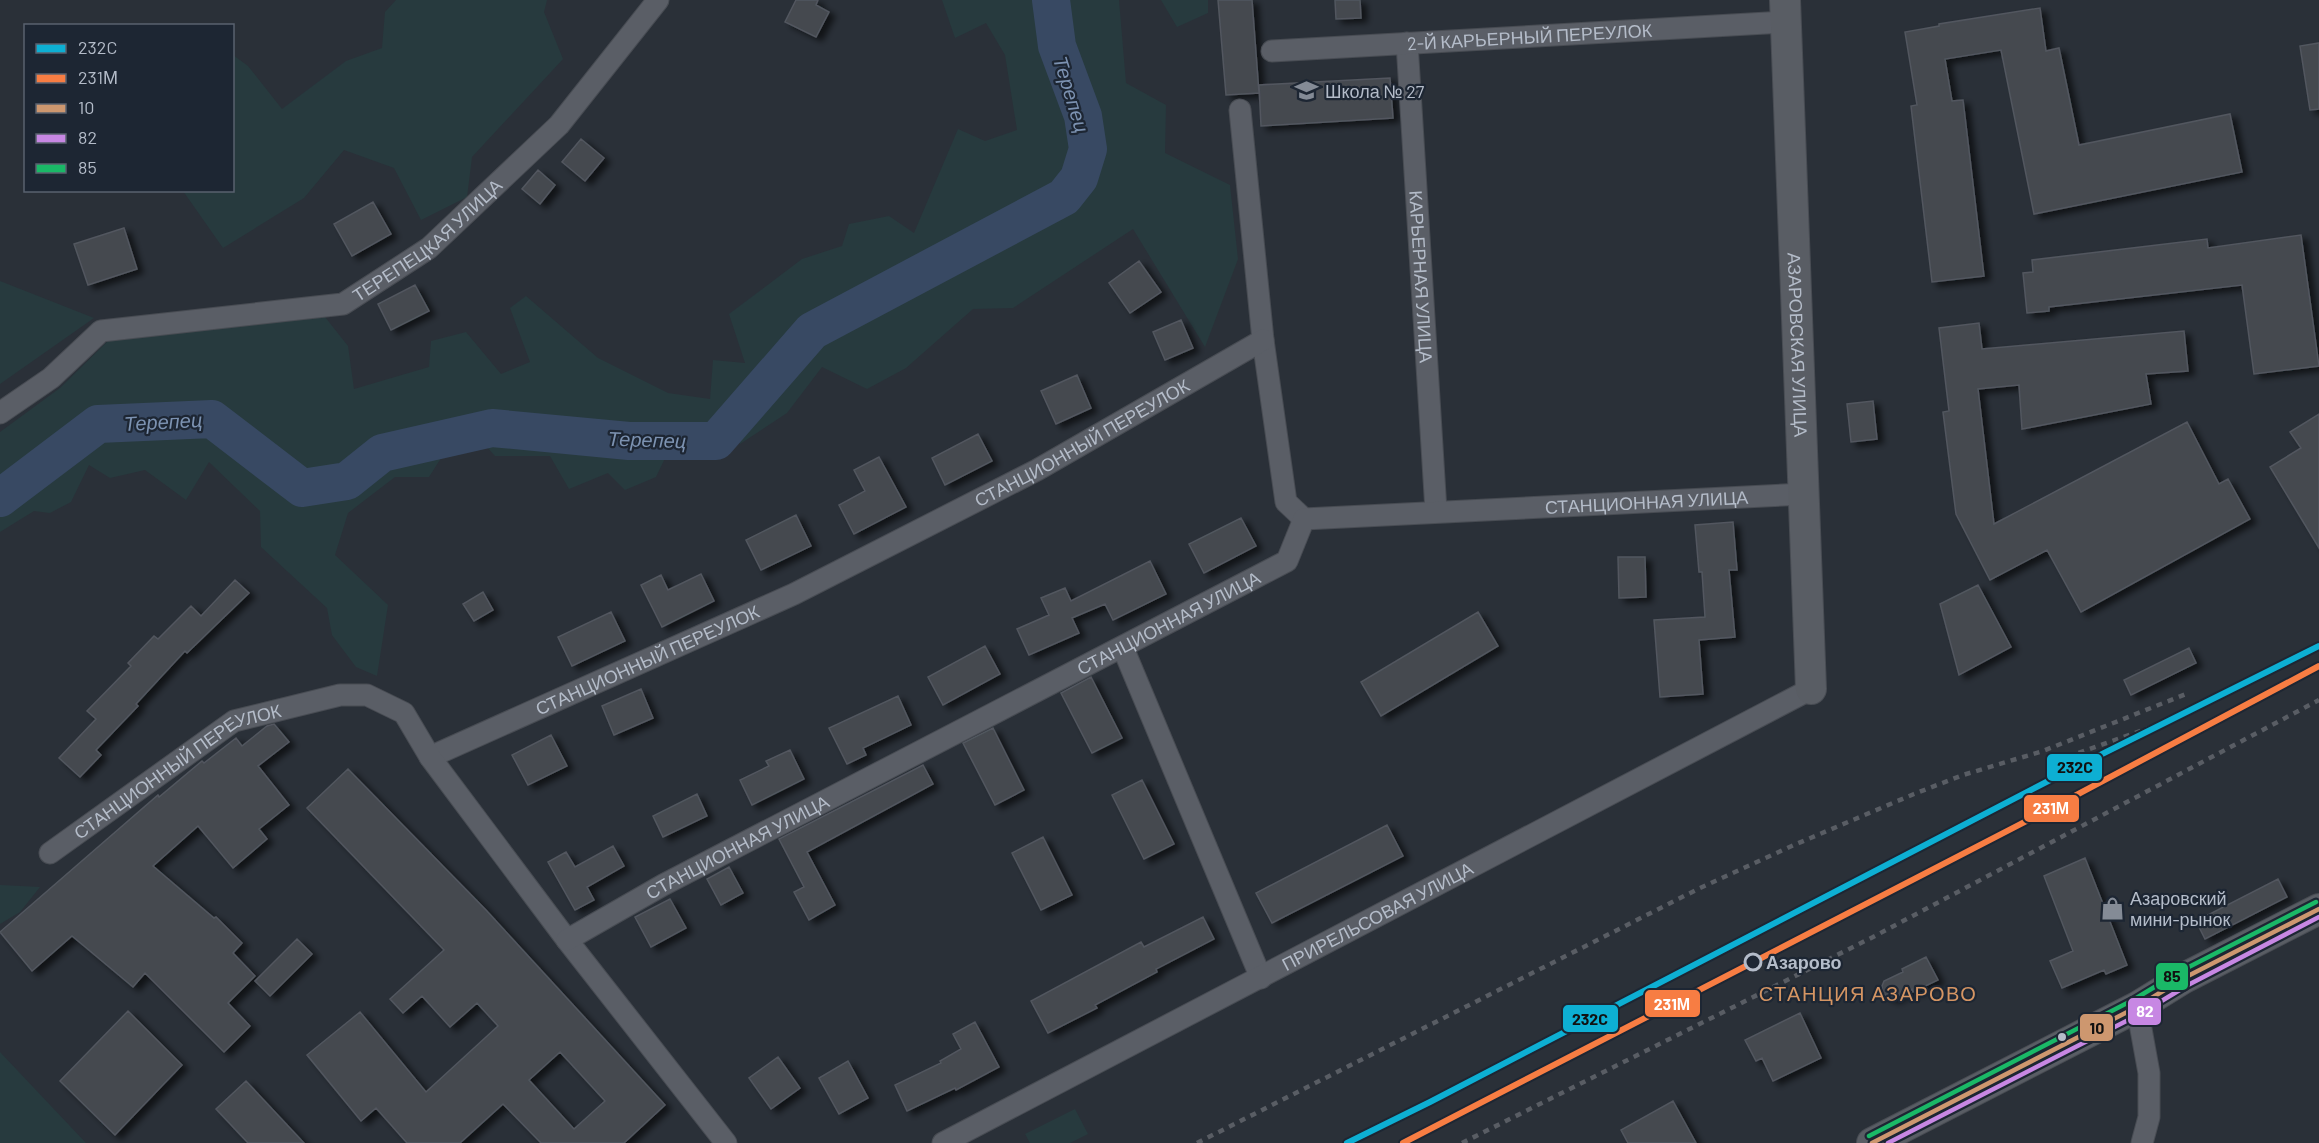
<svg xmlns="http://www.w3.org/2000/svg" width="2319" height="1143" font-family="Barlow,sans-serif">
  <defs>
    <filter id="shadow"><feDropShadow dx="6" dy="4" stdDeviation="3" flood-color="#0009"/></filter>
  </defs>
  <rect width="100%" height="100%" fill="#2a3038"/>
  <path fill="#273a3e" d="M396,0H547L544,12L563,59L472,157L467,197L421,220L394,168L344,150L304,198L223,248L183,191L232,190L233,55L248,66L282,109L346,61L382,48L385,12Z
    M942,0H1119L1126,83L1166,105L1165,153L1230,185L1238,259L1205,347L1133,229L1013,308L973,309L906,368L867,389L822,367L787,413L740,444L735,405L709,426L680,427L656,477L625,490L608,473L569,489L550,456H495L486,446L443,455L429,477H395L348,513L335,555L388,605L377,676L356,667L332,635L327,608L261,547L260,511L209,462L186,500L145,470L110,478L89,465L71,502L50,513L34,511L0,532V432L60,388L110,339L325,317L348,346L354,389L429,367L431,341L466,332L501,374L530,362L510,308L526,296L598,358L668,393L710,399L713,360L745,363L729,314L802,259L842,246L849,224L889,216L914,233L958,129L985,141L1017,130L1005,55L986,23L955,38Z
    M1161,0H1208V13L1177,27Z
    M0,281L94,318L0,384Z
    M0,885H1L40,887L20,912L0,924Z
    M0,1052L86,1143H0Z
    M1075,1109L1088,1134L1070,1143H1030L1025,1134Z"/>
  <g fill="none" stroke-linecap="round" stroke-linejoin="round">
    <path stroke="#384963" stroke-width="38" d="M0,498L98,424L212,419L302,488L347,481L382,453L492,428L629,441H716L812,331L1064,197L1079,178L1088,149L1083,116L1057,46L1051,0"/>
  </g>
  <path fill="#444950" stroke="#52575f" stroke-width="1.5" fill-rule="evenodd" filter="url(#shadow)" d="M796,0H818L816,5L829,12L816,37L785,22Z
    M1218,0H1252L1259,93L1226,95Z
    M1335,0H1360L1361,18L1336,19Z
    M2040,8L2046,51L2059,48L2079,145L2230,114L2242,172L2034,214L2001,50L1945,59L1952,101L1963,100L1984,276L1932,282L1911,106L1917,105L1905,32L1939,26V24Z
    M2319,43V109L2310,110L2300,46Z
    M1390,78L1393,118L1261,126L1259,85Z
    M581,139L604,158L585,181L562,162Z
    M538,170L555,185L540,204L522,189Z
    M373,202L391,234L352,256L334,224Z
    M124,228L137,269L88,285L74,244Z
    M2301,235L2319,366L2254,374L2242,285L2049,307V311L2027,313L2023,273L2033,272L2032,260L2207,239L2208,248Z
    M1139,261L1161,292L1130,313L1109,283Z
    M415,285L429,311L391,330L378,304Z
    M1181,320L1193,348L1165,360L1153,332Z
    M1979,323L1982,349L2184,331L2188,371L2146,374L2151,404L2022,429L2019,385L1978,389L1994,524L2187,422L2219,484L2228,479L2250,519L2081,612L2047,550L1990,580L1956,514L1943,412L1949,411L1939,328Z
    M1077,375L1091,408L1056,424L1041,391Z
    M1873,401L1877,439L1851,442L1847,404Z
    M2319,414V548L2270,467L2301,448L2290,432Z
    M978,434L992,461L945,485L932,458Z
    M879,457L906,507L854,534L839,505L865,491L854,470Z
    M796,515L811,546L761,570L746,540Z
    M1241,518L1256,546L1204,573L1189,544Z
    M1733,522L1737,570H1729L1735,637L1699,640L1703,694L1660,697L1654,620L1705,617L1702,572H1699L1695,525Z
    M1618,557H1645L1646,597L1619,598Z
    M1150,561L1166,594L1113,620L1105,604L1072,618L1079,633L1029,655L1017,629L1049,615L1041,598L1065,588L1071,601Z
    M701,574L714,601L662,627L641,585L661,575L668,590Z
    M235,580L249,593L187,653L185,651L136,704L138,706L96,750L101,755L80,777L59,758L96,719L87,711L131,666L128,663L154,636L158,639L191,606L201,616Z
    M1978,585L2011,647L1959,675L1940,604Z
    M483,592L493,610L474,621L463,604Z
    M611,612L625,641L572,666L558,637Z
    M1478,612L1498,646L1381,716L1361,682Z
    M985,646L1000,674L943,705L928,677Z
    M2189,648L2196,663L2131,695L2124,680Z
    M1091,677L1122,738L1092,753L1061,693Z
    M641,689L653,718L614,735L602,706Z
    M898,696L911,725L863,748L866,755L847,764L829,728Z
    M274,724L289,742L258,766L289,805L259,829L267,839L233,868L198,826L153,866L214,918L216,917L242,943L233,953L255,976L228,1003L250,1026L224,1052L145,973L133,987L72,936L32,971L0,932L158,795L159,797L202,761L204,763L236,738L242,746L267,726Z
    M993,728L1024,790L995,805L963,743Z
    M551,735L567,766L528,785L512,755Z
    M790,750L804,779L752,805L740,780L769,766L766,761Z
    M923,765L933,784L807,852L835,905L809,920L794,892L804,887L779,839Z
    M348,769L486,910L665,1105L624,1143H541L503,1104L460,1143H407L376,1108L361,1121L307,1055L360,1012L426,1092L498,1026L477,1003L450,1027L422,996L403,1013L390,999L444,950L307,808ZM560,1052L605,1101L574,1129L529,1080Z
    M1142,780L1174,844L1144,859L1112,795Z
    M697,794L707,816L663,837L653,816Z
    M1387,825L1403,856L1272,923L1256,893Z
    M1043,837L1072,895L1041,910L1012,853Z
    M613,846L624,866L587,887L594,900L575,910L548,862L566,852L575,867Z
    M2085,858L2127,965L2106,974L2104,970L2062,988L2050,961L2073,951L2044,876Z
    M729,867L743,893L721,905L707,879Z
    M2278,879L2287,897L2205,939L2196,921Z
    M670,899L686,928L651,947L635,917Z
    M1203,917L1214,939L1156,969L1157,972L1095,1005L1097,1008L1048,1033L1031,1001L1141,942L1144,947Z
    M297,939L312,954L270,996L255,981Z
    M1926,957L1938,980L1913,992L1912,989L1893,999L1883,994L1882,986L1884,981L1903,972L1902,969Z
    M128,1011L182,1065L115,1135L60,1081Z
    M1800,1013L1821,1058L1773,1081L1762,1058L1756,1061L1745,1040Z
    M975,1022L999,1067L956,1090L955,1088L907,1111L895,1085L941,1063L940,1061L961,1049L953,1034Z
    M778,1057L800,1088L771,1109L749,1078Z
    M848,1061L868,1098L839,1114L819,1078Z
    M246,1081L304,1143H248L216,1109Z
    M1673,1101L1696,1143H1628L1621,1130Z"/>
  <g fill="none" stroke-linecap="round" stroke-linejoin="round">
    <defs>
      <g id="street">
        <path id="s1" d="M1407,43L1436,511"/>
        <path id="s2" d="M1272,51L1786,22"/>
        <path d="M1240,110L1263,340L1286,502L1304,519"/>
        <path id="s3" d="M0,413L51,378L101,331L343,304L429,248L559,125L658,0"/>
        <path d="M1123,648L1261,978"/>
        <path id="s4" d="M430,757L794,594L1037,470L1263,340"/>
        <path id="s5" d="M50,853L234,721L340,695H367L404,713L430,757L567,940L726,1143"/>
        <path id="s6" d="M567,940L663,885L1287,561L1304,519L1804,494"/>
        <path d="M2137,1007L2149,1073V1117L2142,1143"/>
        <path id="s7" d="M943,1143L1811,689"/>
      </g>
      <g id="secondary">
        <path id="s8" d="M1785,0L1811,689"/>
        <path d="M1872,1143L2137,1007L2184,978L2319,909"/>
      </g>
    </defs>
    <use href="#street" stroke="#484c53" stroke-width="23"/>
    <use href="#secondary" stroke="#484c53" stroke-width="32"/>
    <use href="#street" stroke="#5a5e66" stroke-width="21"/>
    <use href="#secondary" stroke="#595d64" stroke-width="30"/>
    <path stroke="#595d64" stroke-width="4.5" stroke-dasharray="6 6" stroke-linecap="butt" d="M2299,676L2319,664
      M2056,761L2174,719
      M1197,1143L1700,888L1794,845L1914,794L1963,775L2043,751L2186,694
      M1462,1143L1873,937L2319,700"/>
    <defs>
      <path id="bus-1" d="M1872,1143L2137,1007L2184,978L2319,909"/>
      <path id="bus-2" d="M1888,1143L2140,1014L2188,985L2319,917"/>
      <path id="bus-3" d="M1869,1136L2133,1000L2181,971L2316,902"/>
    </defs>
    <use href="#bus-1" stroke="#1d2633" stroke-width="9"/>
    <use href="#bus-2" stroke="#1d2633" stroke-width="9"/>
    <use href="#bus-3" stroke="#1d2633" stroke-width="9"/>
    <use href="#bus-1" stroke="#cd976f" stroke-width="4.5"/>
    <use href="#bus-2" stroke="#c787e3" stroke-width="4.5"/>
    <use href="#bus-3" stroke="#1ab867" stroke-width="4.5"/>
    <defs>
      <path id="rail-1" d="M1347,1143L1430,1102L2056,777L2319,646"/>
      <path id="rail-2" d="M1403,1143L2067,800L2319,666"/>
    </defs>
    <use href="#rail-1" stroke="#1d2633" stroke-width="10"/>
    <use href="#rail-2" stroke="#1d2633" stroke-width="10"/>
    <use href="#rail-1" stroke="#0dafd3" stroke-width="6"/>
    <use href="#rail-2" stroke="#f77d43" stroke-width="6"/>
  </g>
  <defs>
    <symbol id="school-bare" viewBox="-9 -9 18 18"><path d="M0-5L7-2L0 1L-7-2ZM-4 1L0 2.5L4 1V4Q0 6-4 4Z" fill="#848b96" stroke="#1d2633" stroke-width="2.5" paint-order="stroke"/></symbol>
    <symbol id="shop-bare" viewBox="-9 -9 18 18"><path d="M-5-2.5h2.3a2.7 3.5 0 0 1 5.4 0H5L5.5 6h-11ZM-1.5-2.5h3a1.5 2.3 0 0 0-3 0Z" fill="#848b96" stroke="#1d2633" stroke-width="2.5" paint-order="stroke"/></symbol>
  </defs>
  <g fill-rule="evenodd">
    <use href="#school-bare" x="1290" y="74" width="33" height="33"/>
    <use href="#shop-bare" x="2096" y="892" width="33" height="33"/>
  </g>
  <circle fill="#1d2633" stroke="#b4bcc9" stroke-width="3" cx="1753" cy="962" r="8"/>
  <circle fill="#b4bcc9" stroke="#1d2633" stroke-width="2" cx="2062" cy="1037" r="5"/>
  <g text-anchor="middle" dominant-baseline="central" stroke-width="4.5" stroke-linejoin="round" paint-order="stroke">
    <g font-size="18" fill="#b4bcc9" stroke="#1d2633">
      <text stroke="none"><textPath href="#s2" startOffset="258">2-Й КАРЬЕРНЫЙ ПЕРЕУЛОК</textPath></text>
      <text stroke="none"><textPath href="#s3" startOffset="480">ТЕРЕПЕЦКАЯ УЛИЦА</textPath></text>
      <text stroke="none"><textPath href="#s1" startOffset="234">КАРЬЕРНАЯ УЛИЦА</textPath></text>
      <text stroke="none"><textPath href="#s8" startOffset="345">АЗАРОВСКАЯ УЛИЦА</textPath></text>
      <text stroke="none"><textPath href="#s4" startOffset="724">СТАНЦИОННЫЙ ПЕРЕУЛОК</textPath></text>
      <text stroke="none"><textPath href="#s6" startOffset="1202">СТАНЦИОННАЯ УЛИЦА</textPath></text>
      <text stroke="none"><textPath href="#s6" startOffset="680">СТАНЦИОННАЯ УЛИЦА</textPath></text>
      <text stroke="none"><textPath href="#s4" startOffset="238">СТАНЦИОННЫЙ ПЕРЕУЛОК</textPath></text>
      <text stroke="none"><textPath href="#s5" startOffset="153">СТАНЦИОННЫЙ ПЕРЕУЛОК</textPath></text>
      <text stroke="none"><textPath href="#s6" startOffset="194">СТАНЦИОННАЯ УЛИЦА</textPath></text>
      <text stroke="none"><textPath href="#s7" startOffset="490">ПРИРЕЛЬСОВАЯ УЛИЦА</textPath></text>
    </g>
    <g font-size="18" fill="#b4bcc9" stroke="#1d2633" text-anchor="start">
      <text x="1325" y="91">Школа № 27</text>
      <text x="2130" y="898">Азаровский<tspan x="2130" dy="21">мини-рынок</tspan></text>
    </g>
    <g font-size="18" font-weight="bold" fill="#b4bcc9" stroke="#1d2633" text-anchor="start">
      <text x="1766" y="962">Азарово</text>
    </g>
    <g font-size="20" font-style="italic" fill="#7c92b1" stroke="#1d2633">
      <text transform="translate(1072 94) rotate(73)">Терепец</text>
      <text transform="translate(163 421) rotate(-3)">Терепец</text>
      <text transform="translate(647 439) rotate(2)">Терепец</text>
    </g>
    <g font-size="20" letter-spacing="1.5" fill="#d59563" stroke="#1d2633">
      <text x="1868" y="993">СТАНЦИЯ АЗАРОВО</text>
    </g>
  </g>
  <g stroke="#1d2633" stroke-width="2">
    <rect x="2046" y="753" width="57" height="29" rx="6" fill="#0dafd3"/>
    <rect x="2023" y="794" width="57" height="29" rx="6" fill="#f77d43"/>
    <rect x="2155" y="962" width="34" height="29" rx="6" fill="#1ab867"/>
    <rect x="1644" y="989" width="57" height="29" rx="6" fill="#f77d43"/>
    <rect x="2127" y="997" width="35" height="29" rx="6" fill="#c787e3"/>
    <rect x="1562" y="1004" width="57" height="29" rx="6" fill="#0dafd3"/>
    <rect x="2079" y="1013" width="35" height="29" rx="6" fill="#cd976f"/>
  </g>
  <g font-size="16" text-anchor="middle" font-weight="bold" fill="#fff">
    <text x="2051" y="814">231М</text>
    <text x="1672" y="1010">231М</text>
    <text x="2145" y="1017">82</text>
  </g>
  <g font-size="16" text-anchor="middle" font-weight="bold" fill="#111">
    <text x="2075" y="773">232C</text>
    <text x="2172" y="982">85</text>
    <text x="1590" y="1025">232C</text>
    <text x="2097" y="1034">10</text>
  </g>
  <rect x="24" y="24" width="210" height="168" fill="#1d2633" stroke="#59626f" stroke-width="1.5"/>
  <rect x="36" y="44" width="30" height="9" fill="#0dafd3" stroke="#59626f" stroke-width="1.5"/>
  <text x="78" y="54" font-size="18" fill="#b4bcc9">232C</text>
  <rect x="36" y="74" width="30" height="9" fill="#f77d43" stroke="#59626f" stroke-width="1.5"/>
  <text x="78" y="84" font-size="18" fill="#b4bcc9">231М</text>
  <rect x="36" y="104" width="30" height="9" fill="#cd976f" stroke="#59626f" stroke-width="1.5"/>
  <text x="78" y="114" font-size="18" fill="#b4bcc9">10</text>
  <rect x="36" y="134" width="30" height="9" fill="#c787e3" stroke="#59626f" stroke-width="1.5"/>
  <text x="78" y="144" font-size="18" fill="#b4bcc9">82</text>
  <rect x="36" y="164" width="30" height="9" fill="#1ab867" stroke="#59626f" stroke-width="1.5"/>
  <text x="78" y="174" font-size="18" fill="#b4bcc9">85</text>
</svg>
